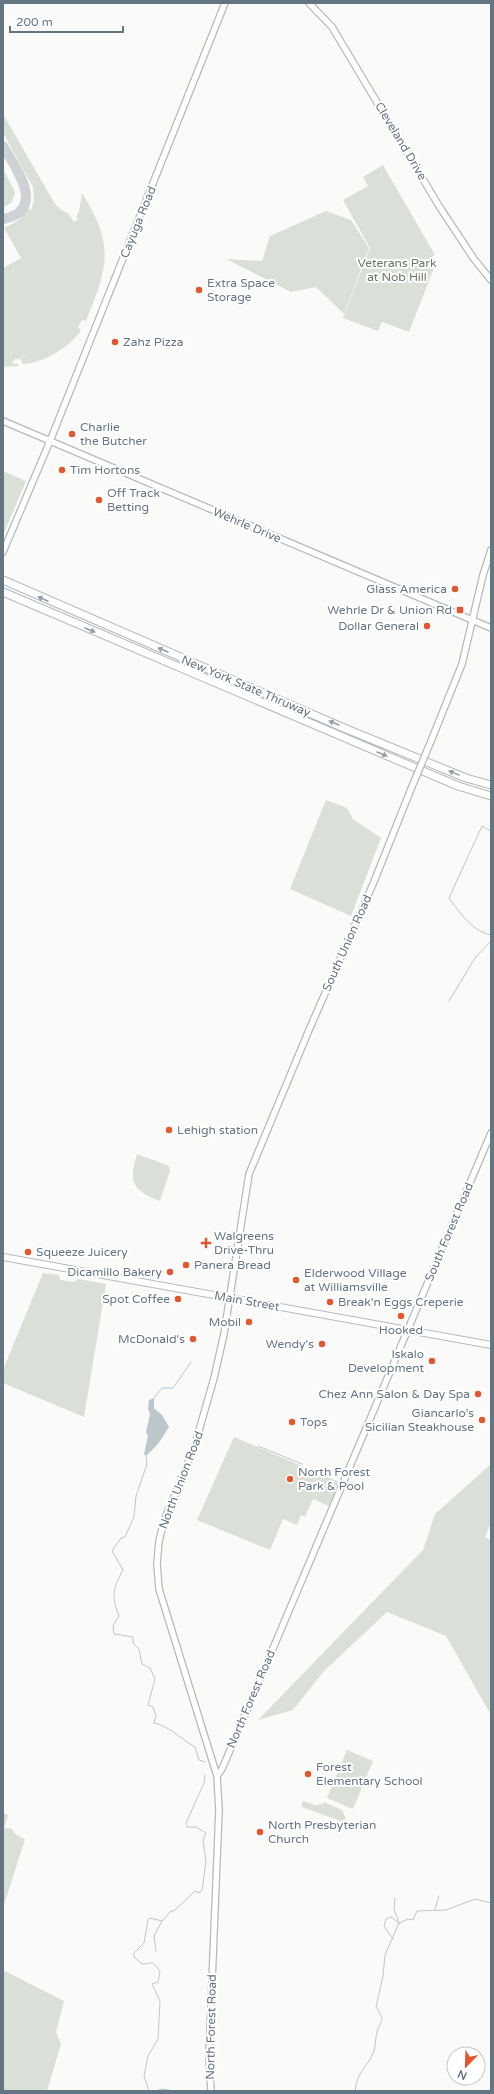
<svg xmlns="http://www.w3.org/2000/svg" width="494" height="2094" font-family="'Varela Round',sans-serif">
  <rect width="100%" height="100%" fill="#fafaf8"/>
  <path fill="#dadfd7" d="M3,114L55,204L61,210L68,213L74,222L78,219L76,217L79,211L82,193C115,246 108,266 86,321L82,320L78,327L81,330C71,347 41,364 23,364L20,359L36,349L19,359H15L12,363L19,364L18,366L3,367V268L21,258L4,228L19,220L28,209L31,210L34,200L33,187L3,133Z
    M383,165L435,255L432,256L437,264L434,268L409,332L382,322L378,331L343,318L370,248L343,200L368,186L363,177Z
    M3,169L15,192L12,202L3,208Z
    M326,211L351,220L369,248L344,314L316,287L291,292L226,259L262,261L270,236Z
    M3,471L26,481L3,535Z
    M326,800L347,808L353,819L381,838L351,916L290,889Z
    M137,1154L169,1166L170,1171L160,1201C133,1190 128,1183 137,1154Z
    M43,1273L59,1275L60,1280L74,1282L78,1279L106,1284L84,1417L3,1383V1370Z
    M234,1437L339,1482L329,1506L313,1499L305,1517L301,1515L297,1525L283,1519L270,1550L197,1520Z
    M491,1464V1523L485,1537L491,1540V1715L446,1636L387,1612L324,1671L293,1710L258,1720L423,1550L435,1514Z
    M347,1750L373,1761L353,1809L327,1798Z
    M303,1801L318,1806L320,1803L322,1805L324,1802L342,1810L346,1819L341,1821L304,1808L301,1806Z
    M3,1813L8,1815L4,1828L12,1829L15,1834L25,1839L3,1908Z
    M3,1970L64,2001L56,2032L61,2044L47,2091H3Z"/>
  <path fill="#bbc7cb" d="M154,1398V1408L162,1415L169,1427L158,1444L146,1456L144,1454L148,1436L146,1432L150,1414L148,1409L149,1400Z"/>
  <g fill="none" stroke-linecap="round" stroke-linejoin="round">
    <path stroke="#bbc7cb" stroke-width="1" d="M491,831L482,826L449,898C460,913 472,931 491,935
      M449,1001L475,958L491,941
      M154,1398L162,1388H173L191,1362
      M258,1446L302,1464
      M146,1456L147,1464L136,1496L134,1517L125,1537L121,1538L112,1551L123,1570C113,1588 111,1596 119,1616L113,1626L114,1634L133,1637V1643L139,1649L142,1664L150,1668L155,1679L148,1705L153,1707L156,1716L154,1723C168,1725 182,1740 195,1747L199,1760L205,1762
      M395,1898L394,1909L399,1923
      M435,1909L439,1896
      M393,1939L384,1926L386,1919L391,1917L399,1923
      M156,1951L154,1936L162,1921
      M149,2091L144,2076L148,2056L158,2039L160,2001L152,1984L158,1982L160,1972C152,1959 153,1964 142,1964L134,1957V1953L144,1943L148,1920L150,1918L162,1921L171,1911H174L195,1891L199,1893L202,1890L206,1862L203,1840L206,1833L196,1827H187L186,1823L204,1783L205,1775
      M155,2091L162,2089L175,2091
      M355,2091C357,2071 368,2067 374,2051C376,2046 375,2038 377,2032C381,2018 386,2023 376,2007L383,1976L385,1955L399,1923L408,1919L413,1920L417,1911L446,1910L475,1899L491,1903"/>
    <path stroke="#ced2d4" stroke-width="10" d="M3,146C15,167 48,210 3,219"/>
    <defs>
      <path id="secondary" d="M309,3L332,27L439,206L474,259L491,280
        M3,421L491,628
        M3,552L50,441L225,3
        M431,741L462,664L483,575L491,550
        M217,1776L222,1769L491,1133
        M211,2091L209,2055L219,1810L217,1776L159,1589L157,1564L159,1541L164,1521L194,1448L214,1378L224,1334L249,1174L309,1030L373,884L411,789"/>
      <path id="primary" d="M3,1257L491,1345"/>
      <path id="highway" d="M3,580L344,728L466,778L491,785
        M3,592L458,786L491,796"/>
    </defs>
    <use href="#secondary" stroke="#b3babf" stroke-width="8"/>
    <use href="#primary" stroke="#b5babe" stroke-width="8"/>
    <use href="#highway" stroke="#b4b9bd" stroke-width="9"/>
    <use href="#secondary" stroke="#fff" stroke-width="5.5"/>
    <use href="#primary" stroke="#fff" stroke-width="6"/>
    <use href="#highway" stroke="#fff" stroke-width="7"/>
    <defs>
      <path id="secondary-bridge" d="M411,789L431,741"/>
    </defs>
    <use href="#secondary-bridge" stroke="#b3babf" stroke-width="8" stroke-linecap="butt"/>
    <use href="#secondary-bridge" stroke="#fff" stroke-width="5.5"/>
  </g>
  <defs><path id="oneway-solid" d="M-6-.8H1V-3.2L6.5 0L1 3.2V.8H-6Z"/></defs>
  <g fill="#939fa8">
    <use href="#oneway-solid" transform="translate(43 599) rotate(-156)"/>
    <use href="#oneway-solid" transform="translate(90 630) rotate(23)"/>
    <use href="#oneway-solid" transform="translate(163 650) rotate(-157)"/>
    <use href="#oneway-solid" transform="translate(334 723) rotate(-157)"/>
    <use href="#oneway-solid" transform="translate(382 754) rotate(23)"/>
    <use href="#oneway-solid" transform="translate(454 773) rotate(-158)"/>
  </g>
  <g fill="#e4572e" stroke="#fff" stroke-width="1.5">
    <circle cx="199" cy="290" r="4"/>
    <circle cx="115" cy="342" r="4"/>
    <circle cx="72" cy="434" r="4"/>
    <circle cx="62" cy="470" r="4"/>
    <circle cx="99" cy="500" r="4"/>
    <circle cx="455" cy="589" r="4"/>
    <rect x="456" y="606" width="8" height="8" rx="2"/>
    <circle cx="427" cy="626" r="4"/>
    <circle cx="169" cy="1130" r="4"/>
    <path d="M204 1237h4v4h4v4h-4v4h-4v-4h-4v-4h4z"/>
    <circle cx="28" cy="1252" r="4"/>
    <circle cx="186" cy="1265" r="4"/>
    <circle cx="170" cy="1272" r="4"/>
    <circle cx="296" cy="1280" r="4"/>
    <circle cx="178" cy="1299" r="4"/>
    <circle cx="330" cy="1302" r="4"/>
    <circle cx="401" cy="1316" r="4"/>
    <circle cx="249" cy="1322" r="4"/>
    <circle cx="193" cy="1339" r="4"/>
    <circle cx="322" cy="1344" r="4"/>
    <circle cx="432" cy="1361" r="4"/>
    <circle cx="478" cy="1394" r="4"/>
    <circle cx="482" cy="1420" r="4"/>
    <circle cx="292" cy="1422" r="4"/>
    <circle cx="290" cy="1479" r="4"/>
    <circle cx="308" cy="1774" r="4"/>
    <circle cx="260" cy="1832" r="4"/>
  </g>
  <g text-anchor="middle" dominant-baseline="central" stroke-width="4" stroke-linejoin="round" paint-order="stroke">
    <g font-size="12" fill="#657683" stroke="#fff">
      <text transform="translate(401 141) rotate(59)">Cleveland Drive</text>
      <text transform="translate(138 222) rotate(-68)">Cayuga Road</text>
      <text transform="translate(247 525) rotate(23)">Wehrle Drive</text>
      <text transform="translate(246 686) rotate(23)">New York State Thruway</text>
      <text transform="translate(347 943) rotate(-66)">South Union Road</text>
      <text transform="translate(449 1232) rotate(-67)">South Forest Road</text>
      <text transform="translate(247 1301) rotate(10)">Main Street</text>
      <text transform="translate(181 1480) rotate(-69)">North Union Road</text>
      <text transform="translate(251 1699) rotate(-67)">North Forest Road</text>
      <text transform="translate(211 2027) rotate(-89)">North Forest Road</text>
    </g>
    <g font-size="12" fill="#687a64" stroke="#fff">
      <text x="397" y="263">Veterans Park<tspan x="397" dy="14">at Nob Hill</tspan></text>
    </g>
    <g font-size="12" fill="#657683" stroke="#fff" text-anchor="start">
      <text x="207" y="283">Extra Space<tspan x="207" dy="14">Storage</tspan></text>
      <text x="123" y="342">Zahz Pizza</text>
      <text x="80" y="427">Charlie<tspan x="80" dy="14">the Butcher</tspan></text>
      <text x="70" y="470">Tim Hortons</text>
      <text x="107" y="493">Off Track<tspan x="107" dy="14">Betting</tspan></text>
      <text x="447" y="589" text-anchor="end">Glass America</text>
      <text x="452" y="610" text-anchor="end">Wehrle Dr &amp; Union Rd</text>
      <text x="419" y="626" text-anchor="end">Dollar General</text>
      <text x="177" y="1130">Lehigh station</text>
      <text x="214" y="1236">Walgreens<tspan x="214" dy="14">Drive-Thru</tspan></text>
      <text x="36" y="1252">Squeeze Juicery</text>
      <text x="194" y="1265">Panera Bread</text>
      <text x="162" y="1272" text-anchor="end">Dicamillo Bakery</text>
      <text x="304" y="1273">Elderwood Village<tspan x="304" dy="14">at Williamsville</tspan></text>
      <text x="170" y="1299" text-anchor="end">Spot Coffee</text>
      <text x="338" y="1302">Break'n Eggs Creperie</text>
      <text x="241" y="1322" text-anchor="end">Mobil</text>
      <text x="401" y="1330" text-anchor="middle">Hooked</text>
      <text x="185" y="1339" text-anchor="end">McDonald's</text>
      <text x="314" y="1344" text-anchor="end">Wendy's</text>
      <text x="424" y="1354" text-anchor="end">Iskalo<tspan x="424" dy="14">Development</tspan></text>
      <text x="470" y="1394" text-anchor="end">Chez Ann Salon &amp; Day Spa</text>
      <text x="474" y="1413" text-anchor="end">Giancarlo’s<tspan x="474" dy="14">Sicilian Steakhouse</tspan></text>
      <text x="300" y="1422">Tops</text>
      <text x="298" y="1472">North Forest<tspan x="298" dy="14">Park &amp; Pool</tspan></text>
      <text x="316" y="1767">Forest<tspan x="316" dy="14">Elementary School</tspan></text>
      <text x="268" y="1825">North Presbyterian<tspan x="268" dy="14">Church</tspan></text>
    </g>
  </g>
  <rect width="494" height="2094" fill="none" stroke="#657683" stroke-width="8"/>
  <g transform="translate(466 2066) rotate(203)"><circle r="19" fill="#ffffff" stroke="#c1c8cd"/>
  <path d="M0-3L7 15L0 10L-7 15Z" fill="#e4572e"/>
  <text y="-6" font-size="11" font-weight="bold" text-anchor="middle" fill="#657683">N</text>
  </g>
  <path d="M10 26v6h113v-6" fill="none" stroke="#657683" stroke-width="2"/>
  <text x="16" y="26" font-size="12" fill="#657683" stroke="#ffffff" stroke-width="3" paint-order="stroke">200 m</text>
</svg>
